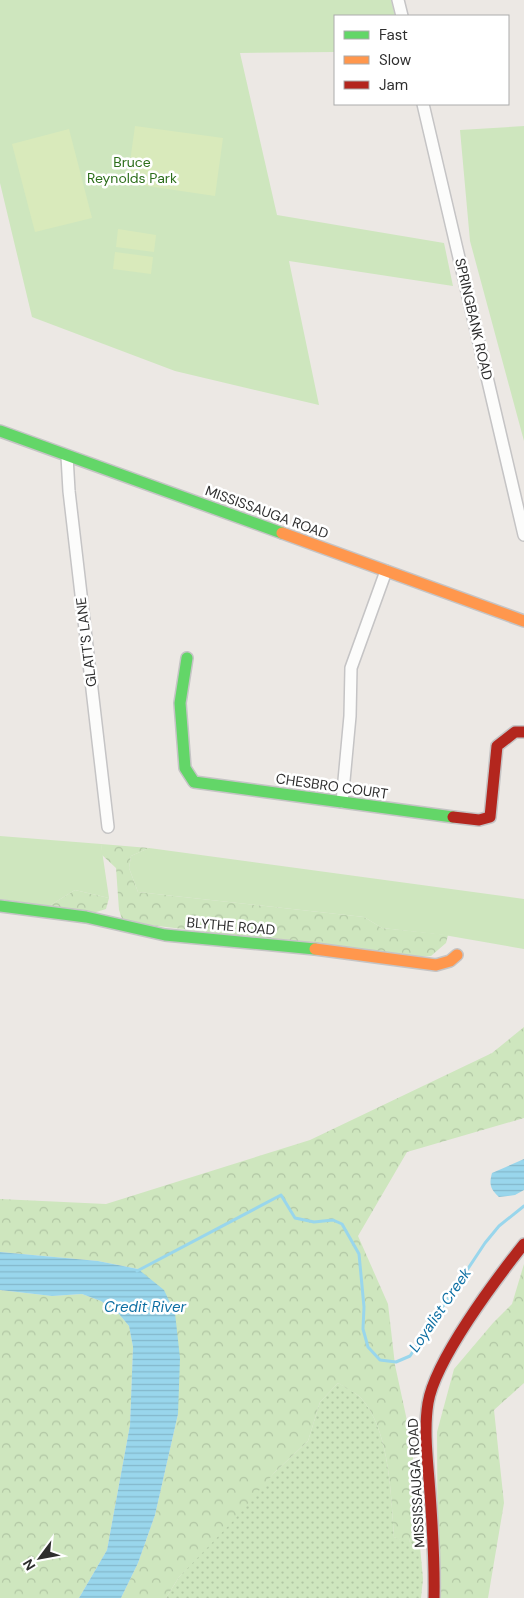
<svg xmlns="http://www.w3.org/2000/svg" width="524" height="1598" font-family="'DM Sans',sans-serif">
  <defs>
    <pattern id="grass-dots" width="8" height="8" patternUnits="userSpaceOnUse" patternTransform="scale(1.25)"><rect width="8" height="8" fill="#cee6be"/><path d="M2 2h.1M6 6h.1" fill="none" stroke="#b1c6a4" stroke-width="1.8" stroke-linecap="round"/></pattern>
    <pattern id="forest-crowns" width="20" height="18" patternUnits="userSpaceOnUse" patternTransform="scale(1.25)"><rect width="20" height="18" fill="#cee6be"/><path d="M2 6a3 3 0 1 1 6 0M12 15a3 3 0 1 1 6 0" fill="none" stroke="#b1c6a4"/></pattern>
    <pattern id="water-rules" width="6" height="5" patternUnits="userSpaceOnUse" patternTransform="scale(1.25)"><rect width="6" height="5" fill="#99d6ec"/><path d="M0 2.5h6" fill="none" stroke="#84b8cb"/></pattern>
  </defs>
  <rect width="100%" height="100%" fill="#ece8e4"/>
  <path fill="url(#grass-dots)" d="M338,1383C345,1387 355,1392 361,1398C390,1430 391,1496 394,1537L409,1543L416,1503L423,1579L421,1598H166L179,1577L275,1472L308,1441L320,1402Z"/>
  <path fill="url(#forest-crowns)" d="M101,844L149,848L131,856L129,868L138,892L364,917L382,928L448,935L446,943L431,956L418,957L133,923L122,919L119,910L116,868L102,855Z
    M75,890L109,898L106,909L93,913L49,906Z
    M524,1027V1118L407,1152L358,1236L388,1304L395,1365L412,1444L416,1503L409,1544L394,1537C391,1496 390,1430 361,1398C355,1392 345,1388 338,1383L320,1402L308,1441L275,1472L234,1520L179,1577L166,1598H121L138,1563L155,1515L178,1414L138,1269L98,1261L0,1252V1199L106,1204L310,1140L492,1053Z
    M524,1264V1383L494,1410L504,1503L488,1598H438L437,1432L454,1369L493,1323L512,1304Z
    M0,1290L52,1296L82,1294L101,1301L119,1314L129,1326L133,1347L130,1425L107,1550L79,1598H0Z"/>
  <path fill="#cee6be" d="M0,0H391L395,16H335V52L240,53L277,215L444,243L453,286L289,261L319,405L175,371L32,317L0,183Z
    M524,126V441L470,241L460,130Z
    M0,836L101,844L109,898L75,890L49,906L0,899Z
    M149,848L524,899V949L444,935L382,928L364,917L138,892L129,868L131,856Z"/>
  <path fill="#d9eabb" d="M135,126L223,138L215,196L127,183Z
    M69,129L92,218L35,232L12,144Z
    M118,229L156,235L154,252L116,247Z
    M115,252L153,257L151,274L113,269Z"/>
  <path fill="url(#water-rules)" d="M524,1159V1190L515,1195L499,1197C490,1189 489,1184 492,1173Z
    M0,1252L98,1261L138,1269L164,1290L175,1313L180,1358L178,1414L155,1515L138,1563L121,1598H79L107,1550L130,1425L133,1347L129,1326L119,1314L101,1301L82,1294L52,1296L0,1290Z"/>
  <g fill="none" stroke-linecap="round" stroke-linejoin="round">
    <path stroke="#99d6ec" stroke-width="3" d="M137,1271L281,1195L295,1218L314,1222L333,1220L342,1224L359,1254L364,1307L363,1329L368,1347L380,1360L396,1362L410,1356L485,1243L499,1226L524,1206"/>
    <defs>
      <path id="street" d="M398,0L402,16
        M423,104L524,535
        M67,456L69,491L108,827
        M342,802L350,716L351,668L386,571"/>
      <path id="fast" d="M0,431L282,533
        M187,658L180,703L185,768L194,782L453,817
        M0,906L86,917L165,935L315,949"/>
      <path id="slow" d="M282,533L524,621
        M315,949L436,965L450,961L457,955"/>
      <path id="jam" d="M453,817L479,820L490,817L497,746L515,732H524
        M434,1598C435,1558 432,1519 429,1480C427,1455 424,1428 428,1403C435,1360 496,1279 524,1244"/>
    </defs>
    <use href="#street" stroke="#c5c4c5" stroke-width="14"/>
    <use href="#fast" stroke="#c5c4c5" stroke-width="14"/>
    <use href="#slow" stroke="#c5c4c5" stroke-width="14"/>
    <use href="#jam" stroke="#c5c4c5" stroke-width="14"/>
    <use href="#street" stroke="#fcfcfb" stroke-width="11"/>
    <use href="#fast" stroke="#63d668" stroke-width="11"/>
    <use href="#slow" stroke="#ff974d" stroke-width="11"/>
    <use href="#jam" stroke="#b3261e" stroke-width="11"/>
  </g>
  <g text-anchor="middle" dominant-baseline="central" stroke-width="5" stroke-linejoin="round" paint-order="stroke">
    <g font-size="14" fill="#2c6e1b" stroke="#fff">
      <text x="132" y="162">Bruce<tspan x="132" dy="16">Reynolds Park</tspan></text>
    </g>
    <g font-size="14" fill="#2e2e2e" stroke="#fff">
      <text transform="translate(474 319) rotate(77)">SPRINGBANK ROAD</text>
      <text transform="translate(267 512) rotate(20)">MISSISSAUGA ROAD</text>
      <text transform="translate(86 642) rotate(-97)">GLATT'S LANE</text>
      <text transform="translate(332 786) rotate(8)">CHESBRO COURT</text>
      <text transform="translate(231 926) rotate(5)">BLYTHE ROAD</text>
      <text transform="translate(416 1483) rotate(-93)">MISSISSAUGA ROAD</text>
    </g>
    <g font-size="15" font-style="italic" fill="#0d6fa3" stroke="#fff">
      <text x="145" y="1307">Credit River</text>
      <text transform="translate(440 1310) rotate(-56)">Loyalist Creek</text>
    </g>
  </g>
  <rect x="334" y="15" width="175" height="90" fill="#ffffff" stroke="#ababab"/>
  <rect x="344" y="31" width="25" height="8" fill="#63d668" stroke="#ababab"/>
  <text x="379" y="40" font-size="15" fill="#2e2e2e">Fast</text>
  <rect x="344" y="56" width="25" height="8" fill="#ff974d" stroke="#ababab"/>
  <text x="379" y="65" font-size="15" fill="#2e2e2e">Slow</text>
  <rect x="344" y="81" width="25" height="8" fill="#b3261e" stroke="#ababab"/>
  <text x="379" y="90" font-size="15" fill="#2e2e2e">Jam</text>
  <g transform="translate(40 1558) rotate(238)" stroke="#ffffff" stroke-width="4" paint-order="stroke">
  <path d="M0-4L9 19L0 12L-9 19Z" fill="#2e2e2e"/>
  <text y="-8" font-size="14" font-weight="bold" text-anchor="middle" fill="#2e2e2e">N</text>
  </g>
</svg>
